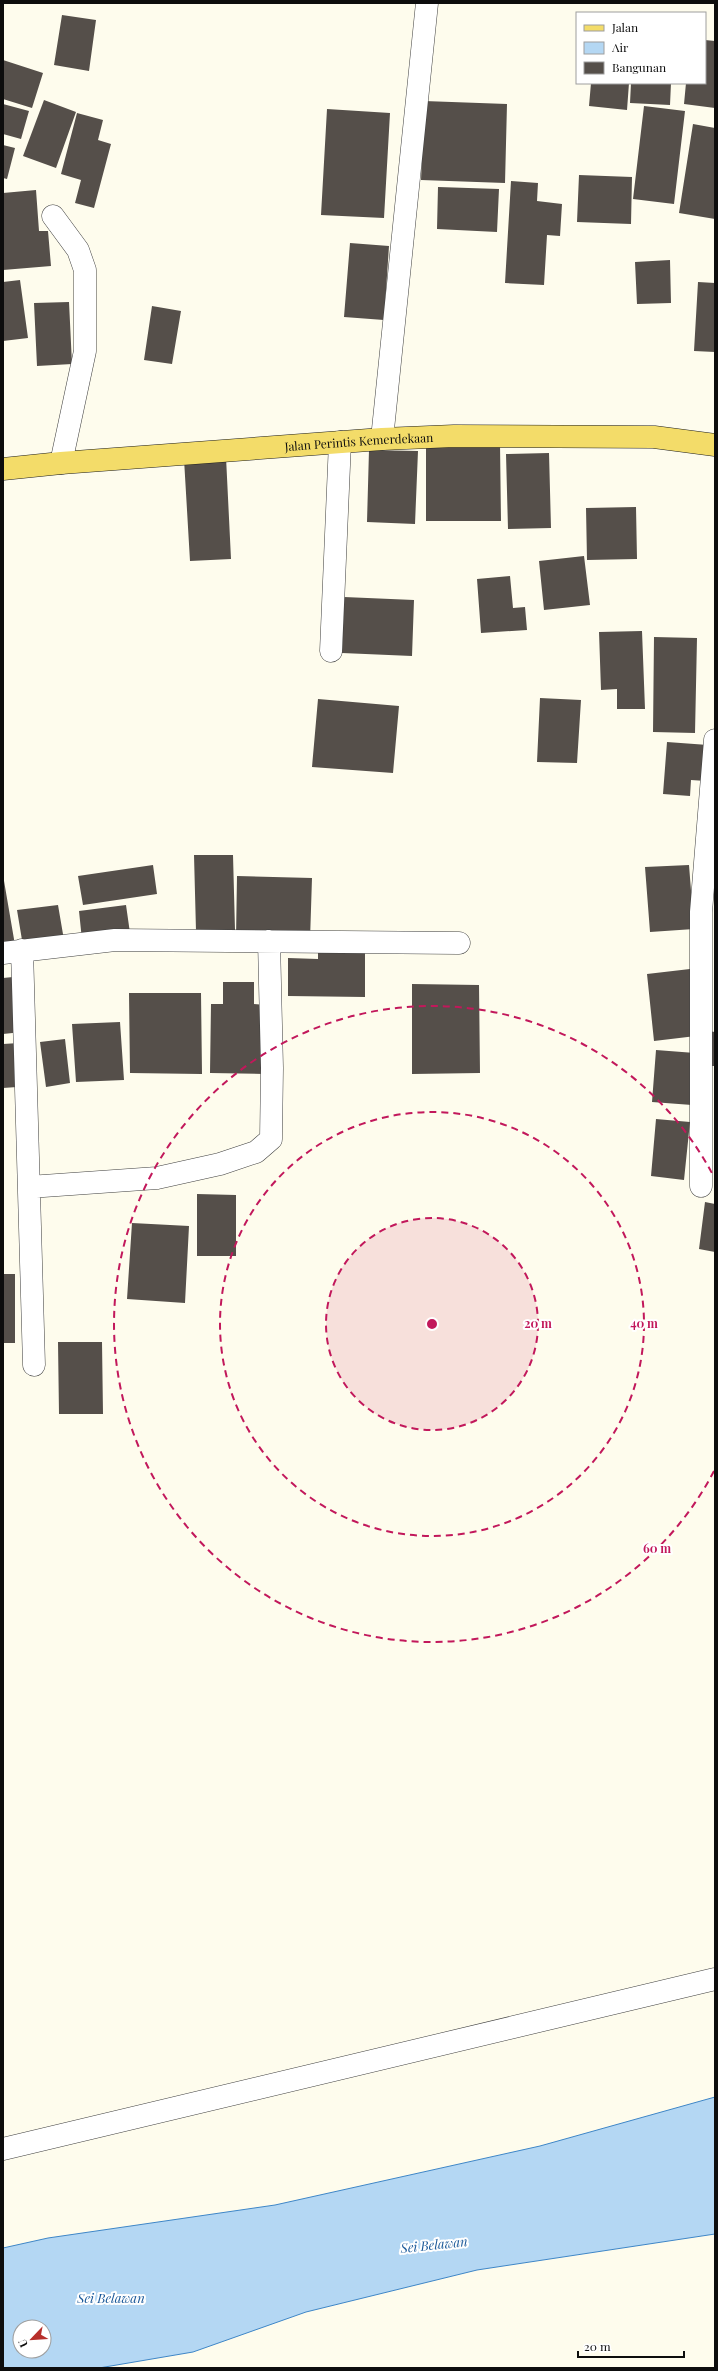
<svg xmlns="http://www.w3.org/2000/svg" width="718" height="2371" font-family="'Playfair Display',serif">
  <rect width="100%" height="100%" fill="#fefced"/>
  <path fill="#b4d7f3" stroke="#3e86c7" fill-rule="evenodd" d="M715,2097V2234L477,2270L306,2312L193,2352L99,2368H3V2248L48,2238L275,2205L540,2146ZM20,2327H44V2351H20Z"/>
  <path fill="#554f4a" d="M62,15L96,20L89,71L54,65Z
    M705,40L715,41V108L684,104L686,83H705Z
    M3,60L43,73L32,108L3,99Z
    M591,83H629L627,110L589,106Z
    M631,83H671L670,105L630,103Z
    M44,100L76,112L56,168L23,156Z
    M424,101L507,104L505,183L421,180Z
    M3,104L29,111L21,139L3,134Z
    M644,106L685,111L674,204L633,199Z
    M327,109L390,113L384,218L321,215Z
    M77,113L103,120L98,140L111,144L94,208L75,203L81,180L61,174Z
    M693,124L715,128V219L679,213Z
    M3,145L15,148L7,179L3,178Z
    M579,175L632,177L631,224L577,222Z
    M511,181L538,183L537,201L562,204L560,236L547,235L544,285L505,283Z
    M438,187L499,189L497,232L437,229Z
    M36,190L39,231H48L51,266L3,270V193Z
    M350,243L389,246L384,320L344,317Z
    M670,260L671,303L637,304L635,262Z
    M20,280L28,338L3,341V282Z
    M698,282L715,283V352L694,351Z
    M69,302L72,364L37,366L34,303Z
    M152,306L181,311L172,364L144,360Z
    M500,443L501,521H426V444Z
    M369,450L418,451L415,524L367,522Z
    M549,453L551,528L508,529L506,454Z
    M226,457L231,559L190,561L184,459Z
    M636,507L637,559L587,560L586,508Z
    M584,556L590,605L544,610L539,561Z
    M510,576L513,608L525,607L527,630L481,633L477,579Z
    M344,597L414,600L412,656L342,653Z
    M642,631L645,709H617V689L601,690L599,632Z
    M654,637L697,638L695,733L653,732Z
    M540,698L581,700L577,763L537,762Z
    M318,699L399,706L393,773L312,767Z
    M667,742L708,745L706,781L691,780L690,796L663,794Z
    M194,855H233L235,930L196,931Z
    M153,865L157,894L83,905L78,876Z
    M689,865L694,929L650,932L645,867Z
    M3,875L15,945L3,947Z
    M237,876L312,878L310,940L236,938Z
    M58,905L64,940L23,946L17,910Z
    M126,905L130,933L82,940L79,911Z
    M318,948L365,949V997L288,996V958L318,959Z
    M690,969L696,1036L654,1041L647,974Z
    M13,977L22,1032L3,1034V978Z
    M223,982H254V1004L266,1005L265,1074L210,1073L211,1004H223Z
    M412,984L479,985L480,1073L412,1074Z
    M129,993H201L202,1074L130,1073Z
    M120,1022L124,1080L76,1082L72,1024Z
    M708,1031L715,1032V1066H708Z
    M65,1039L70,1083L46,1087L40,1042Z
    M19,1043L17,1087L3,1088V1044Z
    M656,1050L695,1053L692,1105L652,1102Z
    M656,1119L690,1122L684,1180L651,1176Z
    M197,1194L236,1195V1256H197Z
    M705,1202L715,1204V1252L699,1249Z
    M132,1223L189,1226L185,1303L127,1299Z
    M3,1274H15V1343H3Z
    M58,1342H102L103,1414H59Z"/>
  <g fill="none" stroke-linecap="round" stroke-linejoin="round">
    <defs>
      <path id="minor" d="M53,216L78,250L85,270V351L61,463
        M382,439L427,3
        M331,651L340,442
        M22,950L34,1365
        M3,953L115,940L459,943
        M701,1186V912L715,740
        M29,1187L157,1178L220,1164L256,1152L271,1139L272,1068L269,941
        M3,2149L715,1979"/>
      <g id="major">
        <path id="s1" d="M3,469L61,463L382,439L454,436L654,437L715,445"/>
      </g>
    </defs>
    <use href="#minor" stroke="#404040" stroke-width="23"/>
    <use href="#major" stroke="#1e1e1e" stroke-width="23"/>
    <use href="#minor" stroke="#fff" stroke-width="22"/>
    <use href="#major" stroke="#f3dc69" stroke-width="22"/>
  </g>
  <circle cx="432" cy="1324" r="106" fill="#c2185b" fill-opacity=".12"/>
  <g fill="none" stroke="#c2185b" stroke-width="2" stroke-dasharray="7 5">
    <circle cx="432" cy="1324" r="106"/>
    <circle cx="432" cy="1324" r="212"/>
    <path d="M714 1471A318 318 0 1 1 714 1177"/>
  </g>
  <g text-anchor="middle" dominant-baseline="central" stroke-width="4" stroke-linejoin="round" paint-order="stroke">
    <g font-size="12" fill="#0d0d0d" stroke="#fff">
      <text stroke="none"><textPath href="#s1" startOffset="357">Jalan Perintis Kemerdekaan</textPath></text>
    </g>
    <g font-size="13" font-style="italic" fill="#1b5999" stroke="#fff">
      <text transform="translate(434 2244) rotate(-6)">Sei Belawan</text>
      <text x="111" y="2297">Sei Belawan</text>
    </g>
  </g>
  <circle cx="432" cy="1324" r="6" fill="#c2185b" stroke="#fff" stroke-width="2"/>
  <g font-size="12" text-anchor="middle" font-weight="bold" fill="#c2185b" stroke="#fff" stroke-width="4" stroke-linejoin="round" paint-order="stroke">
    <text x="538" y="1328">20 m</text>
    <text x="644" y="1328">40 m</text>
    <text x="657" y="1553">60 m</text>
  </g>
  <rect width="718" height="2371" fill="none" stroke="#0d0d0d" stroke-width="8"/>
  <rect x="576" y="12" width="130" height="72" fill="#ffffff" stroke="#9e9e9e"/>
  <rect x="584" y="25" width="20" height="6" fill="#f3dc69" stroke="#9e9e9e"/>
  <text x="612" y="32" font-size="12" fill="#0d0d0d">Jalan</text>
  <rect x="584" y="42" width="20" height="12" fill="#b4d7f3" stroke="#9e9e9e"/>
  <text x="612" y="52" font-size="12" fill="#0d0d0d">Air</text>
  <rect x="584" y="62" width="20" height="12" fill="#554f4a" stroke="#9e9e9e"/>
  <text x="612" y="72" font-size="12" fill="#0d0d0d">Bangunan</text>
  <g transform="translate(32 2339) rotate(245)"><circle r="19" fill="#ffffff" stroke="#9e9e9e"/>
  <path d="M0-3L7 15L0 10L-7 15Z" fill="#b72f2b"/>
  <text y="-6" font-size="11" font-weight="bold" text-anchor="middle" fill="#0d0d0d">U</text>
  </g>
  <path d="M578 2351v6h106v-6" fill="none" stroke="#0d0d0d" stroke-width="2"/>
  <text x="584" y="2351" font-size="12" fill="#0d0d0d" stroke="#ffffff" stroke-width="3" paint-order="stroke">20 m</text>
</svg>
